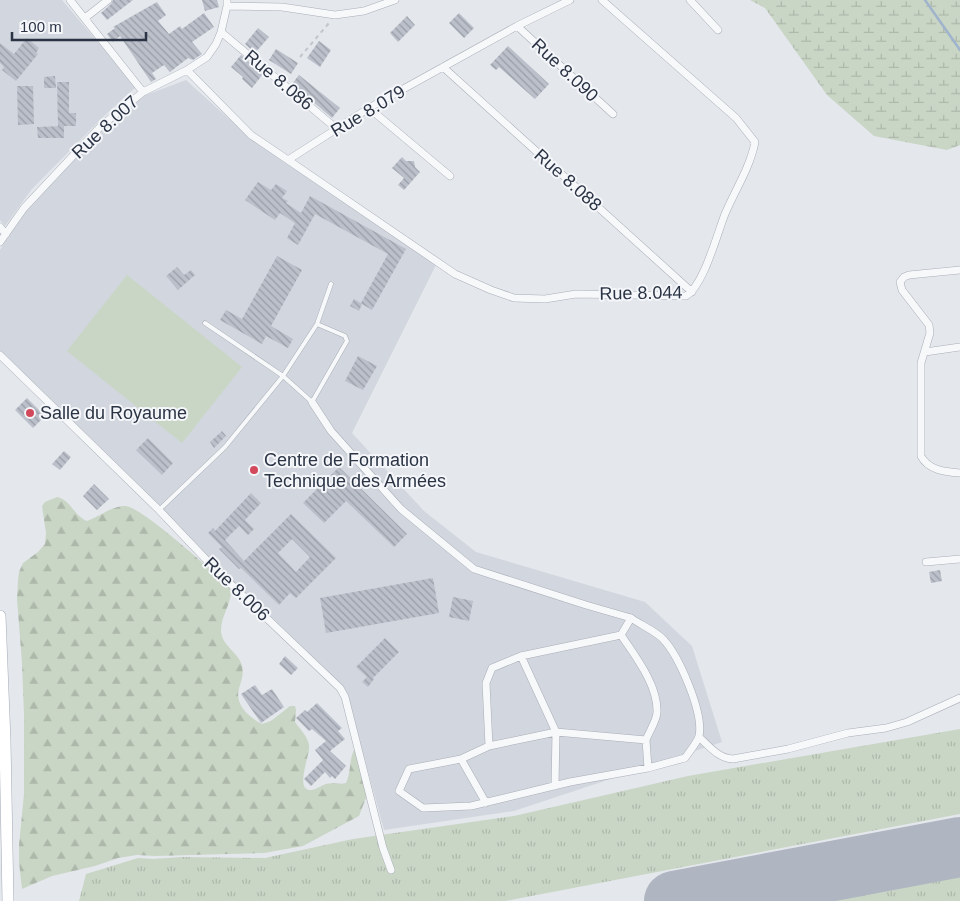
<svg xmlns="http://www.w3.org/2000/svg" width="960" height="901" font-family="Helvetica,sans-serif">
  <defs>
    <pattern id="grass-tufts" width="24" height="20" patternUnits="userSpaceOnUse" patternTransform="scale(1.25)"><rect width="24" height="20" fill="#c9d6c5"/><path d="M3 7l-1-3M5 7V3M7 7l1-3M15 17l-1-3M17 17v-4M19 17l1-3" fill="none" stroke="#adb8ab"/></pattern>
    <pattern id="forest-firs" width="22" height="20" patternUnits="userSpaceOnUse" patternTransform="scale(1.25)"><rect width="22" height="20" fill="#c9d6c5"/><path d="M5 1l3.5 6h-7zM16 11l3.5 6h-7z" fill="#adb8ab"/></pattern>
    <pattern id="wetland-marsh" width="20" height="14" patternUnits="userSpaceOnUse" patternTransform="scale(1.25)"><rect width="20" height="14" fill="#c9d6c5"/><path d="M1 5h8M5 5V1M11 12h8M15 12V8" fill="none" stroke="#adb8ab"/></pattern>
    <pattern id="building-back-hatch" width="6" height="6" patternUnits="userSpaceOnUse" patternTransform="scale(1.25)"><rect width="6" height="6" fill="#bbc0ca"/><path d="M-1 5l2 2M0 0l6 6M5-1l2 2" fill="none" stroke="#989da6"/></pattern>
  </defs>
  <rect width="100%" height="100%" fill="#e4e7ec"/>
  <path fill="#d2d6de" d="M0,0H62L136,87L102,118L32,189L5,226L0,220Z
    M186,80L248,136L284,162L437,263L352,433L424,511L476,552L645,602L692,646L722,742L514,811L384,830L346,691L219,570L0,354V250L8,236L26,210L106,124L146,95Z"/>
  <path fill="url(#grass-tufts)" d="M960,729V814L505,901H79L86,874L138,858L154,859L181,857L265,858L353,839L514,816L688,776Z
    M960,873V901H815Z"/>
  <path fill="url(#forest-firs)" d="M57,497C71,500 74,516 87,521C99,517 113,505 126,506C143,508 216,574 231,589C232,603 221,616 221,630C221,646 239,652 242,666C246,684 230,691 244,710C249,716 256,721 262,724L271,721L290,706H295L296,710L295,722C300,729 308,737 309,745C311,754 293,792 312,790C317,789 322,785 326,784C333,782 339,785 346,783C351,773 349,760 354,750L358,752L369,790L359,816L303,846L264,853L155,856L137,855L118,858L95,866L52,876L22,889L19,862V845L24,794V715L22,663L17,599L18,580L19,572L23,563L38,552L45,544L46,533L42,506L45,502Z"/>
  <path fill="url(#wetland-marsh)" d="M750,0H960V145L947,150L874,136L827,95L765,8Z"/>
  <path fill="#c9d6c5" d="M127,275L242,367L182,443L67,351Z"/>
  <g fill="none" stroke-linecap="round" stroke-linejoin="round">
    <path stroke="#9fb4cc" stroke-width="2.5" d="M925,0L960,50"/>
    <path stroke="#b0b6c1" stroke-width="60" d="M674,901L960,847"/>
  </g>
  <path fill="url(#building-back-hatch)" fill-rule="evenodd" d="M113,0H133L107,20L101,13L111,4Z
    M202,0H217L219,7L205,11Z
    M157,2L166,15L158,21L169,34L180,26L182,29L204,13L214,27L192,42L202,54L193,60L188,58L170,72L164,65L152,73L156,79L151,82L120,36L113,42L107,34L115,28L113,27Z
    M459,13L474,28L464,38L449,23Z
    M407,16L415,25L398,42L390,33Z
    M258,28L269,37L255,53L245,44Z
    M27,38L39,48L36,53L38,54L16,81L2,70L4,67L0,63V43L14,54Z
    M319,41L331,50L320,67L307,58Z
    M508,46L549,84L535,99L499,67L496,70L490,65Z
    M276,49L298,63L291,74L269,60Z
    M241,55L263,74L252,88L242,79L243,77L231,67Z
    M299,75L340,108L332,118L292,84Z
    M55,76L56,88H44V77Z
    M57,82H69V113H76V126H58Z
    M17,86H33L34,124L18,125Z
    M64,126V138H38L37,127Z
    M402,157L406,161H414L415,167L420,172L404,190L398,185L404,178L392,168Z
    M258,182L271,190L276,184L287,191L282,198L288,201L286,203L301,213L310,196L406,249L372,310L362,304L359,311L350,306L354,299L361,303L388,254L315,214L298,245L287,238L295,223L280,213L275,220L245,200Z
    M277,256L302,270L271,326L293,339L288,348L266,336L262,344L220,320L226,310L242,319Z
    M177,267L184,275L191,270L195,275L178,290L166,276Z
    M358,356L377,366L363,390L345,381Z
    M27,398L45,416L33,428L15,410Z
    M222,431L226,436L214,448L210,442Z
    M148,438L173,463L162,475L136,450Z
    M64,451L71,457L60,470L52,464Z
    M339,467L407,534L394,547L346,501L324,523L303,503Z
    M94,484L109,499L97,510L83,496Z
    M251,493L261,503L245,520L254,529L248,535L239,526L225,540L244,561L291,514L336,558L296,598L290,593L279,605L241,568L239,569L219,549L222,547L208,533L213,528L215,531ZM292,539L310,557L296,572L278,553Z
    M940,570L942,581L931,583L929,572Z
    M433,578L439,613L326,633L320,598Z
    M453,597L473,601L469,621L449,617Z
    M385,638L399,652L373,678L374,679L368,687L362,682L367,677L356,667Z
    M285,656L298,668L291,675L279,664Z
    M255,685L262,695L272,689L284,707L261,723L241,694Z
    M317,703L342,728L338,731L345,739L330,751L346,766L335,779L332,776L330,778L325,772L311,786L304,779L323,760L315,750L326,741L312,729L309,731L296,718L305,710L307,712Z"/>
  <g fill="none" stroke-linecap="round" stroke-linejoin="round">
    <defs>
      <path id="lane" d="M205,323L283,376L312,402L347,341L345,336L317,324
        M159,510L225,447L283,376L317,324L331,284"/>
      <path id="street" d="M70,0L143,92
        M690,0L718,30
        M227,6L282,7L335,15L364,11L395,0
        M85,18L108,0
        M517,26L613,114
        M221,32L337,129
        M443,67L692,292
        M187,70L251,135L288,160L369,108L517,26L570,0
        M369,108L450,176
        M288,160L455,274L491,290L514,298L545,299L576,294L686,296C704,285 717,234 725,214C735,190 750,168 755,142L736,118L602,0
        M0,227L6,234
        M0,242L24,208L101,126L143,92L187,70L207,57L216,44L221,32L227,6V0
        M960,270L909,275L904,277L900,282L902,290L929,325L930,333L921,363V456C928,470 945,472 960,473
        M925,352L960,347
        M0,355L159,510L217,571L340,688L345,697L383,848L391,870
        M312,402L331,431L401,509L474,569L586,605L631,618
        M926,562L960,559
        M631,618C641,625 655,631 663,639C679,656 704,713 699,736C697,743 689,752 685,758L648,768L570,782L471,806L423,808L399,791L409,769L461,759L489,746L486,683L492,668L521,656L621,635Z
        M521,656L556,732L555,786
        M699,737C710,747 718,758 733,759L788,749L848,733L886,728L907,722L960,698
        M646,740L648,768
        M489,746L556,732L646,740C649,732 657,720 657,712C658,685 635,656 621,635
        M461,759L486,803"/>
      <path id="primary" d="M0,616L5,741L8,901"/>
    </defs>
    <use href="#lane" stroke="#a9aeb7" stroke-width="5"/>
    <use href="#street" stroke="#a9aeb7" stroke-width="8"/>
    <use href="#primary" stroke="#a3abb8" stroke-width="12"/>
    <path stroke="#c2c5cb" stroke-width="2" stroke-dasharray="4 4" stroke-linecap="butt" d="M300,57L329,23"/>
    <use href="#lane" stroke="#f7f8fa" stroke-width="4"/>
    <use href="#street" stroke="#f7f8fa" stroke-width="7"/>
    <use href="#primary" stroke="#fff" stroke-width="11"/>
  </g>
  <g fill="#d1495b" stroke="#f4f6f9" stroke-width="2">
    <circle cx="30" cy="413" r="5"/>
    <circle cx="254" cy="470" r="5"/>
  </g>
  <g text-anchor="middle" dominant-baseline="central" stroke-width="4" stroke-linejoin="round" paint-order="stroke">
    <g font-size="18" fill="#2b3445" stroke="#f4f6f9">
      <text transform="translate(565 70) rotate(43)">Rue 8.090</text>
      <text transform="translate(279 80) rotate(40)">Rue 8.086</text>
      <text transform="translate(368 111) rotate(-31)">Rue 8.079</text>
      <text transform="translate(105 127) rotate(-43)">Rue 8.007</text>
      <text transform="translate(568 180) rotate(42)">Rue 8.088</text>
      <text transform="translate(641 293) rotate(-1)">Rue 8.044</text>
      <text transform="translate(237 589) rotate(44)">Rue 8.006</text>
    </g>
    <g font-size="18" fill="#2b3445" stroke="#f4f6f9" text-anchor="start">
      <text x="40" y="413">Salle du Royaume</text>
      <text x="264" y="460">Centre de Formation<tspan x="264" dy="21">Technique des Armées</tspan></text>
    </g>
  </g>
  <path d="M12 32v8h134v-8" fill="none" stroke="#2b3445" stroke-width="2.5"/>
  <text x="20" y="32" font-size="15" fill="#2b3445" stroke="#f4f6f9" stroke-width="4" paint-order="stroke">100 m</text>
</svg>
